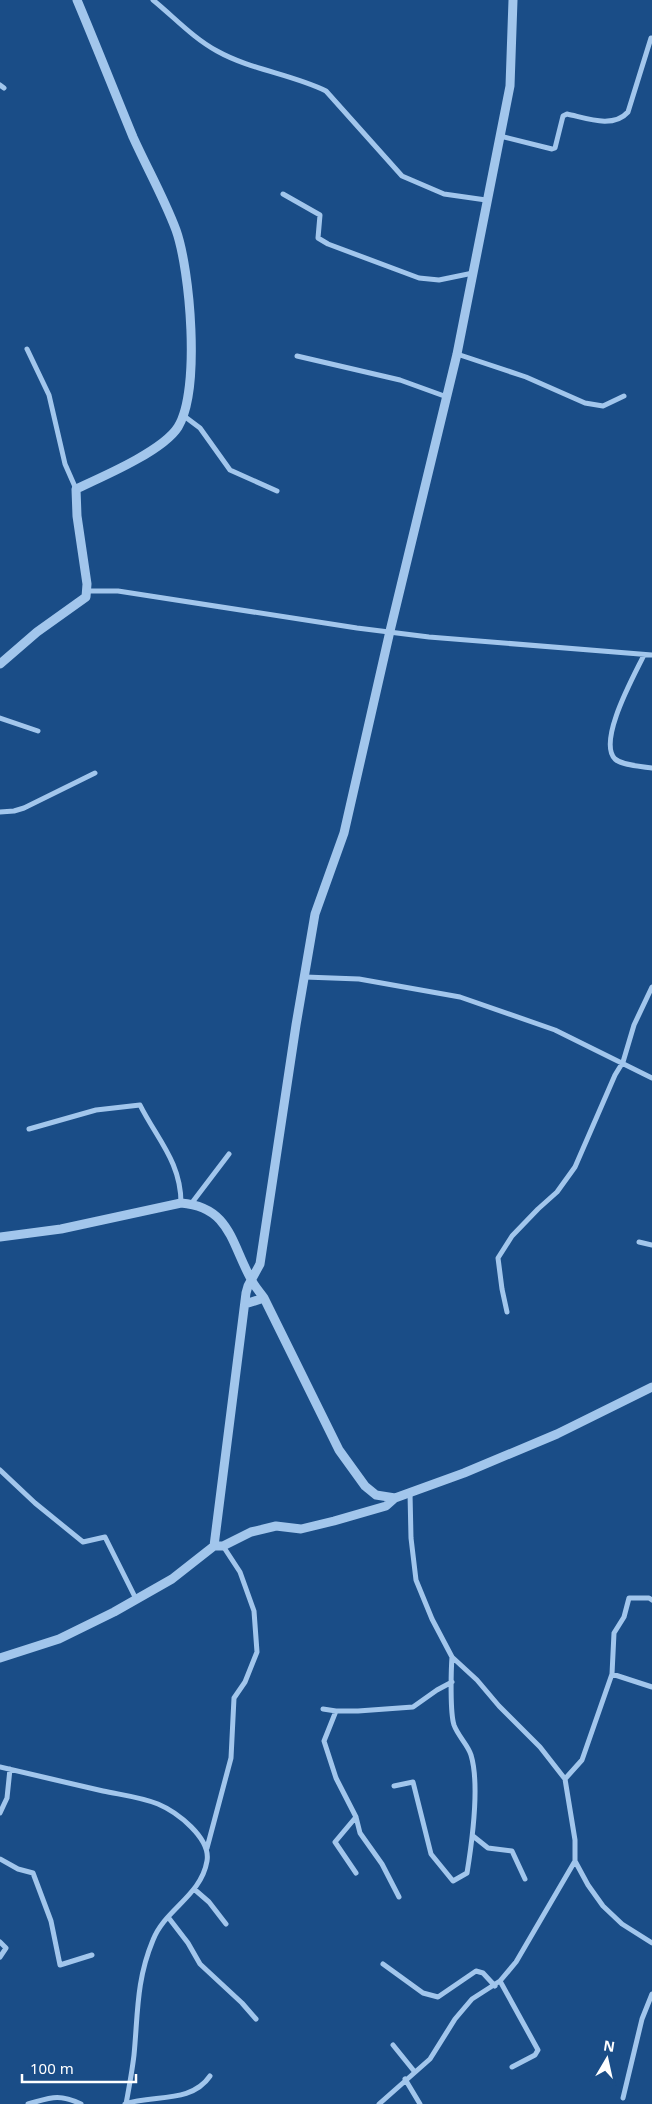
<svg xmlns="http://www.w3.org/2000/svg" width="652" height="2104" font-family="'Noto Sans',sans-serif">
  <rect width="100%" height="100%" fill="#1a4d87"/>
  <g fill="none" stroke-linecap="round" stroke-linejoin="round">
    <path stroke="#a2c6ec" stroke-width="5" d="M153,0C174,17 193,38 217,51C251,70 291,74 326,91L402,176L444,194L486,200
      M0,85L4,88
      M500,136L552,149L555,148L563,116L567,114C586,118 613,129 628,112L651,38
      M283,194L320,215L318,238L328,244L419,278L439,280L473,273
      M27,349L49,395L65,464L76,489
      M457,354L526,377L585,403L603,406L624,396
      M297,356L400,380L447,397
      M184,416L200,428L230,470L277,491
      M88,591H118L357,628L429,637L652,655
      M644,655C635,674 597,741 615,759C623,766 642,766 652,768
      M0,718L38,731
      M0,812L14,811L24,808L95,773
      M305,977L359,979L460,997L555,1030L652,1078
      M29,1129L96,1110L140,1105C157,1139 181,1162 181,1203
      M191,1204L229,1154
      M639,1242L652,1245
      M507,1312L502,1289L498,1258L512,1236L538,1209L557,1192L575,1167L615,1075L623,1062L634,1025L652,987
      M0,1470L35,1503L83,1542L105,1537L136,1599
      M410,1493L411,1538L416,1580L432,1619L452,1657L477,1680L499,1706L540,1747L565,1779L575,1840V1861L588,1885L603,1906L622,1924L652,1943
      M612,1674L652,1687
      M323,1709L336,1711H358L413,1707L437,1690L452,1682
      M336,1711L324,1741L336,1778L356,1817L335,1842L356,1873
      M0,1767C34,1775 69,1783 103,1791C122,1795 140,1797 158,1804C177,1812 211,1838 207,1861C201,1896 165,1909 153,1940C136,1981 138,2014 134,2055C132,2072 129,2088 126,2104
      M565,1779L582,1760L612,1674L614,1633L624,1617L629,1598H649L652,1600
      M394,1786L413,1782L431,1854L453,1881L467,1873C472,1842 480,1785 471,1755C468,1745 458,1736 454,1725C450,1713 451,1671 452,1657
      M0,1813L7,1798L10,1769
      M356,1817L360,1833L382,1864L399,1897
      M473,1836L488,1848L512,1851L525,1879
      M207,1848L231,1758L234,1698L245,1682L257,1652L254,1611L240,1572L223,1546
      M0,1859L18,1869L33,1873L51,1921L60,1965L92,1955
      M194,1889L209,1902L226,1924
      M168,1917L188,1943L200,1964L242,2003L256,2019
      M0,1942L6,1948L0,1957
      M383,1964L423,1993L438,1997L476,1971L483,1973L495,1986
      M500,1981L538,2050L535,2055L512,2067
      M393,2045L414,2071
      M405,2079L420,2104
      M623,2098L642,2019L652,1994
      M28,2104C50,2098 58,2093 81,2104
      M125,2104C153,2094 191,2104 210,2076
      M379,2104L430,2059L455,2019L472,1999L500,1981L516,1962L575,1861"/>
    <path stroke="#a2c6ec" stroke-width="9" d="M0,664L37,632L86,597L87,584L77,516L76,489C102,477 163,451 178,427C201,390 190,269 176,230C164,198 147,168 133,137C114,91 96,45 77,0
      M0,1237L61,1229L181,1203C230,1207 231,1243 251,1279C254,1286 260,1292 264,1298L339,1450L365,1486L376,1495L395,1498L464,1473L557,1434L652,1387
      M245,1304L264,1298
      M214,1546H223L251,1532L276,1526L301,1529L334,1521L386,1506L395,1498
      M0,1658L59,1639L114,1612L172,1579L214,1546L246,1293L248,1286L260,1264L296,1025L315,914L344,833L390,631L457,354L510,86L513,0"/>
  </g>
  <g transform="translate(607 2059) rotate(9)" stroke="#1a4d87" stroke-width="4" paint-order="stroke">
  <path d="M0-4L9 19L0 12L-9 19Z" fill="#ffffff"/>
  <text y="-8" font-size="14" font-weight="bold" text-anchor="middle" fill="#ffffff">N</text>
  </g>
  <path d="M22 2074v8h114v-8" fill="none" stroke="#ffffff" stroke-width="2.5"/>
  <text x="30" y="2074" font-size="15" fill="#ffffff" stroke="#1a4d87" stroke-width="4" paint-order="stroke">100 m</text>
</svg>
